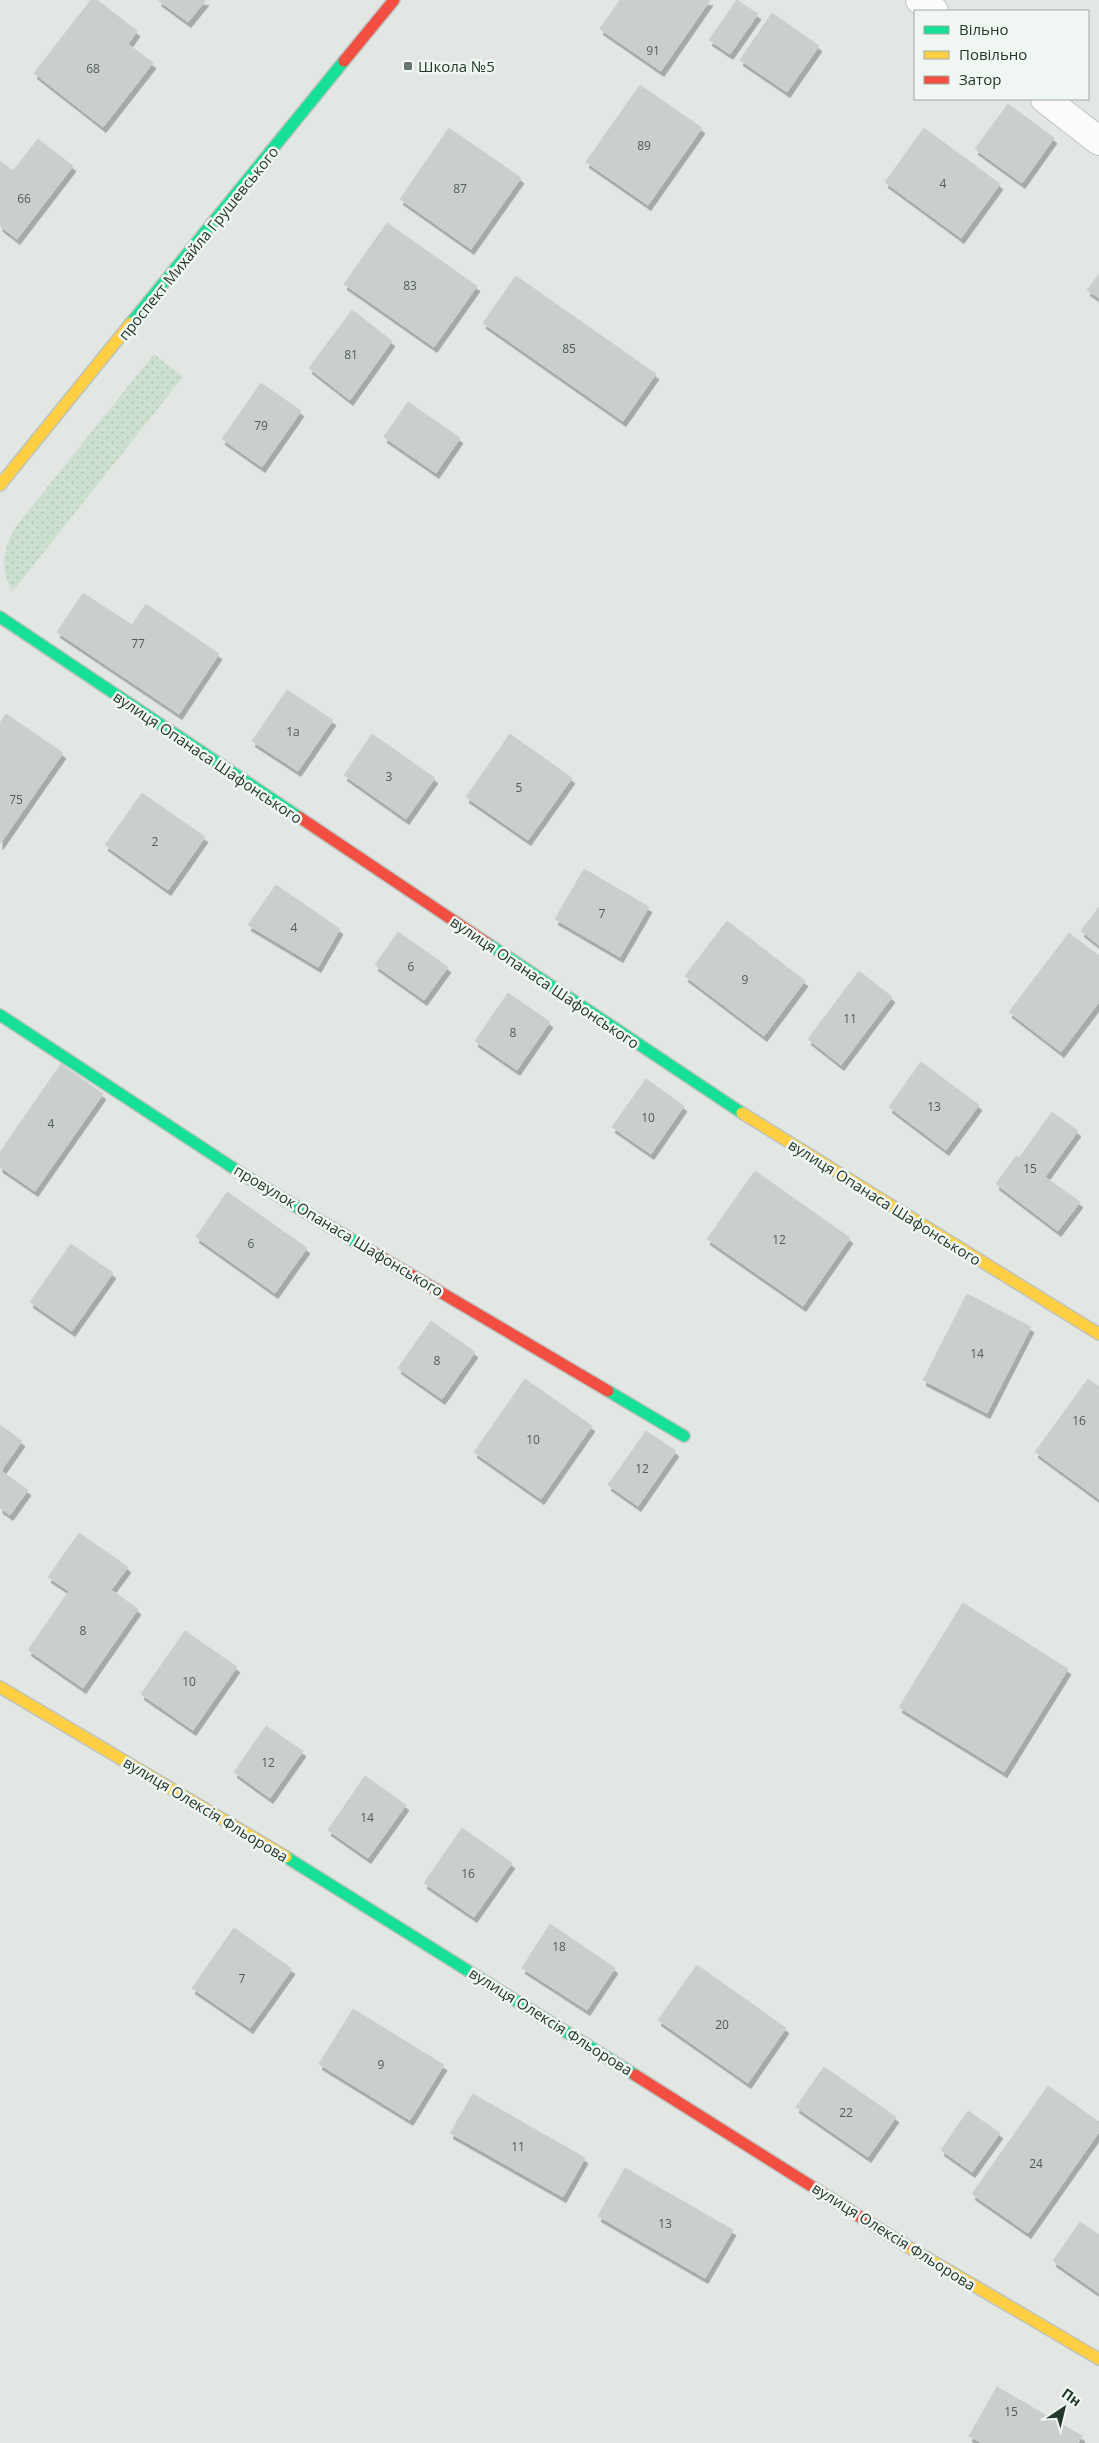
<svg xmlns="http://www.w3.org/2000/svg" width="1099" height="2443" font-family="'Open Sans',sans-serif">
  <defs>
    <pattern id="grass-dots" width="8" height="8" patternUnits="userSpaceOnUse" patternTransform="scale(1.25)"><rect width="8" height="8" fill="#cddfce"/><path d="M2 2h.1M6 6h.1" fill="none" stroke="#b0c0b1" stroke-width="1.8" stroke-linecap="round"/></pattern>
    <filter id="shadow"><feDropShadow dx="3" dy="5.5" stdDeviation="0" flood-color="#0004"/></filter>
  </defs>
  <rect width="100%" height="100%" fill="#e2e7e4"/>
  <path fill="url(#grass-dots)" d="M154,354L183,377L12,592C0,567 2,549 17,525Z"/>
  <path fill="#cacecc" stroke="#cbd0cd" filter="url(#shadow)" d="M91,0H97L137,31L128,44L153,63L103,127L34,73Z
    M158,0H206L188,22Z
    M620,0H710L661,71L600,29Z
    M737,0L758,14L730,54L709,40Z
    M772,13L819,46L787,92L740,60Z
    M640,85L702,128L648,205L586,162Z
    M1008,104L1054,138L1022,183L975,149Z
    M449,128L521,178L471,249L400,199Z
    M924,128L1000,184L961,238L885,182Z
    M38,139L73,166L17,239L0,226V161L13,171Z
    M387,223L477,286L434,347L344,284Z
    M1099,274V298L1087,290Z
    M516,276L656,374L623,421L483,323Z
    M352,310L392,341L350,400L309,368Z
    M261,383L301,411L262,467L222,439Z
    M408,402L460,438L436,473L384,437Z
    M83,593L132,625L146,604L219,654L179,714L57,632Z
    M287,690L333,720L298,771L252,741Z
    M6,714L63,753L0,844V723Z
    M372,734L435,778L406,819L344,775Z
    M510,734L572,778L528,840L466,797Z
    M142,793L205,837L168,890L105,845Z
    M584,869L649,907L620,957L555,919Z
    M276,885L340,929L318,967L248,925Z
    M1099,907V945L1081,931Z
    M727,921L805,981L764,1036L685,976Z
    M398,932L448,967L424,1000L375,965Z
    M1069,933L1099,956V1002L1061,1052L1009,1012Z
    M859,971L892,997L841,1065L808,1039Z
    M508,993L550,1022L517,1070L475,1041Z
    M921,1062L979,1105L946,1150L889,1107Z
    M61,1064L103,1094L35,1191L0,1167V1152Z
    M646,1079L684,1106L651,1154L612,1127Z
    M1052,1112L1078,1131L1045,1177L1080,1202L1058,1231L996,1184L1016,1156L1019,1158Z
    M755,1171L850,1238L803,1306L707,1239Z
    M227,1192L307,1248L275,1293L196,1237Z
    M71,1244L113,1273L72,1331L30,1302Z
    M967,1294L1031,1327L987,1413L923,1380Z
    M431,1321L475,1352L442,1399L398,1368Z
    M525,1379L592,1426L541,1499L474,1452Z
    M1088,1379L1099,1387V1499L1035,1452Z
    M0,1425L22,1441L1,1471L28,1490L10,1515L0,1508Z
    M646,1431L676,1451L638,1506L608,1485Z
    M79,1533L128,1567L111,1590L138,1609L83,1688L28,1650L69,1591L48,1577Z
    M963,1603L1068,1669L1004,1772L899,1707Z
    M185,1631L237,1667L193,1730L141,1694Z
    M266,1726L303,1751L270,1798L234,1772Z
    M365,1776L406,1805L368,1858L328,1830Z
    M462,1828L512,1863L474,1917L424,1883Z
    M550,1924L615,1968L587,2010L522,1968Z
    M234,1928L292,1969L250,2028L192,1988Z
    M697,1965L786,2028L748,2083L658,2020Z
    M353,2009L444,2065L410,2120L319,2064Z
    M824,2067L896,2117L868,2157L796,2107Z
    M1048,2086L1099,2122V2132L1028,2233L972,2194Z
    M473,2094L585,2158L563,2197L450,2133Z
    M968,2111L1000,2133L972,2172L941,2150Z
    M625,2168L733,2230L705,2278L598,2216Z
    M1080,2222L1099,2235V2293L1053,2261Z
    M997,2387L1082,2436L1078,2443H982L969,2436Z"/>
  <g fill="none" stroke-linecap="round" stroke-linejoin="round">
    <defs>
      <path id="street" d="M920,0L934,11
        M1045,99L1099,141"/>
      <path id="fast" d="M131,323L344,61
        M0,617L299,817
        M487,943L742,1113
        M0,1015L250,1179L369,1250
        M608,1391L684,1436
        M286,1857L635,2075"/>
      <path id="slow" d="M0,485L131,323
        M742,1113L1099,1334
        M0,1687L286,1857
        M905,2245L1099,2359"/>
      <path id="jam" d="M344,61L394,0
        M299,817L487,943
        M369,1250L608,1391
        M635,2075L905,2245"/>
    </defs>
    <use href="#street" stroke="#bfc4c1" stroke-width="30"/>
    <use href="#fast" stroke="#bdc3bf" stroke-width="14"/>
    <use href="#slow" stroke="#bdc3bf" stroke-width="14"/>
    <use href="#jam" stroke="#bdc3bf" stroke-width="14"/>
    <use href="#street" stroke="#fbfbfb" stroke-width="28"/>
    <use href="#fast" stroke="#16e098" stroke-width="11"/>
    <use href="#slow" stroke="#ffcf43" stroke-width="11"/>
    <use href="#jam" stroke="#f24e42" stroke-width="11"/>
  </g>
  <rect fill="#66756d" stroke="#f0f6f2" stroke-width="2" x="403" y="61" width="10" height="10" rx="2.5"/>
  <g text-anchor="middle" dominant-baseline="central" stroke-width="5" stroke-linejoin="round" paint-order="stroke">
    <g font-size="12" fill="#4e5e56">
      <text x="653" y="50">91</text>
      <text x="93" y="68">68</text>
      <text x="644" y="145">89</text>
      <text x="943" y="183">4</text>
      <text x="460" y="188">87</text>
      <text x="24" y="198">66</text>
      <text x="410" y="285">83</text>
      <text x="569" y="348">85</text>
      <text x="351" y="354">81</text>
      <text x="261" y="425">79</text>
      <text x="138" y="643">77</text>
      <text x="293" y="731">1а</text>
      <text x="389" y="776">3</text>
      <text x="519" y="787">5</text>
      <text x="16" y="799">75</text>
      <text x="155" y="841">2</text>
      <text x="602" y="913">7</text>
      <text x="294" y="927">4</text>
      <text x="411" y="966">6</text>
      <text x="745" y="979">9</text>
      <text x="850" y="1018">11</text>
      <text x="513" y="1032">8</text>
      <text x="934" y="1106">13</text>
      <text x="648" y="1117">10</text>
      <text x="51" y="1123">4</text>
      <text x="1030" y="1168">15</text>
      <text x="779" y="1239">12</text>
      <text x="251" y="1243">6</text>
      <text x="977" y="1353">14</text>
      <text x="437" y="1360">8</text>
      <text x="1079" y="1420">16</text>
      <text x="533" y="1439">10</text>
      <text x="642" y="1468">12</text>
      <text x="83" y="1630">8</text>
      <text x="189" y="1681">10</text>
      <text x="268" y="1762">12</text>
      <text x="367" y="1817">14</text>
      <text x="468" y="1873">16</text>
      <text x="559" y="1946">18</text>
      <text x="242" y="1978">7</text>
      <text x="722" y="2024">20</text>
      <text x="381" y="2064">9</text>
      <text x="846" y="2112">22</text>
      <text x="518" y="2146">11</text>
      <text x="1036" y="2163">24</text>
      <text x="665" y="2223">13</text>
      <text x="1011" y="2411">15</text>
    </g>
    <g font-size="15" fill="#23382d" stroke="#f0f6f2" text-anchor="start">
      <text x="418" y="66">Школа №5</text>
    </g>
    <g font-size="15" fill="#23382d" stroke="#f0f6f2">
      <text transform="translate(198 243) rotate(-51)">проспект Михайла Грушевського</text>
      <text transform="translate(208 757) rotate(34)">вулиця Опанаса Шафонського</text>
      <text transform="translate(545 982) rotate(34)">вулиця Опанаса Шафонського</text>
      <text transform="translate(885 1202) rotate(32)">вулиця Опанаса Шафонського</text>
      <text transform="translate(339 1230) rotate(31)">провулок Опанаса Шафонського</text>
      <text transform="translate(206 1809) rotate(31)">вулиця Олексія Фльорова</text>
      <text transform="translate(551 2021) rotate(32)">вулиця Олексія Фльорова</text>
      <text transform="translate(894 2236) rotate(32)">вулиця Олексія Фльорова</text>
    </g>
  </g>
  <rect x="914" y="10" width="175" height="90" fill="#f0f6f2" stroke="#9eaaa3"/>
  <rect x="924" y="26" width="25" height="8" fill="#16e098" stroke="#9eaaa3"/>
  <text x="959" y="35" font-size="15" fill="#23382d">Вільно</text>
  <rect x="924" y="51" width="25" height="8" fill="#ffcf43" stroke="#9eaaa3"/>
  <text x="959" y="60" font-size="15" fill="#23382d">Повільно</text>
  <rect x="924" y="76" width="25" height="8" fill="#f24e42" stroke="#9eaaa3"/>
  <text x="959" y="85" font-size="15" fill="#23382d">Затор</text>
  <g transform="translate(1064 2408) rotate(35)" stroke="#f0f6f2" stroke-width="4" paint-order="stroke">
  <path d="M0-4L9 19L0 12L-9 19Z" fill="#23382d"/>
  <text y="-8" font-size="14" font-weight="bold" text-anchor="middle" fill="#23382d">Пн</text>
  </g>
</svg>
